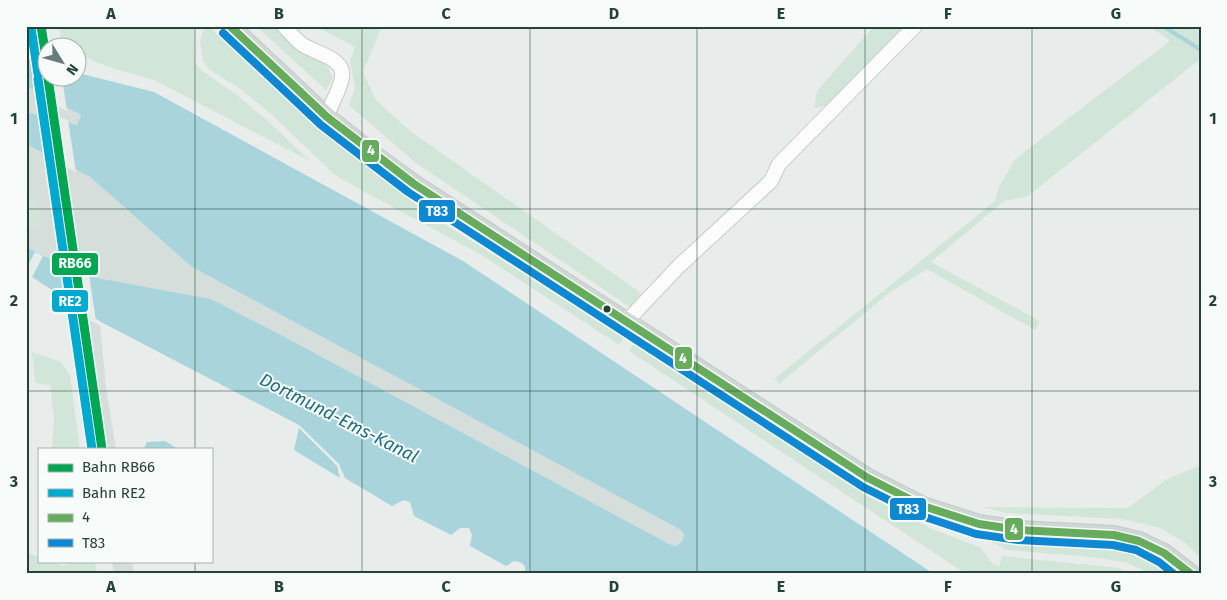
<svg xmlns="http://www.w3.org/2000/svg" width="1227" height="600" font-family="'Fira Sans',sans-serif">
  <rect width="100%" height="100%" fill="#e8edeb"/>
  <path fill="#d6dedb" d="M26,86L81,115L77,125L26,112Z
    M26,144L90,177L192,267L681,530L684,535L682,541L677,546L671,545L283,336L211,299L82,275L26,247Z
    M75,314L100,325L106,387L116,449H95Z
    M112,561H132L134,574H114Z"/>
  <path fill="#d1e6d8" d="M59,26H194L195,63L201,70L238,96L269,122L310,161L156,81C130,72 101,67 78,53V48L67,47L62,44Z
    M205,26H208L319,128L379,177L436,219L625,336L619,345L480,254L370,195L335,175L273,116L241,89L210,70L203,61L200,41Z
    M256,26H278L294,43L328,67L333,78L326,90Z
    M316,26H382L363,72L376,100L410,131L641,293L630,307L416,163L349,105L355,88L350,62L355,47Z
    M874,26H905L826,106L814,108L817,91Z
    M1149,26H1201V66L1199,60L1028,196L1004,201L931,262L1040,321L1035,330L927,269L889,293L779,384L774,379L995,201L999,187L1015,159L1170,41Z
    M26,196C43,205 42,214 36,230L29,227L26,231Z
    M635,342L862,493L930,528L981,548L991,562L999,567L1002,556L1119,568L1131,574H966L629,351Z
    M32,352L61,362L70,376L80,449H52L54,417L50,385L35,383Z
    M1201,465V558L1184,542L1160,528L1123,519L1007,513L982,507L1128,508L1167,479Z
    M983,537L1105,542L1127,547L1150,556L1176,574H1152L1127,563L1101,558L1006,550Z
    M26,552L39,557V561H50L63,566L69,564V561H95L97,574H26Z"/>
  <path fill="#a9d4db" d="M26,58L47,65L48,78H78V73L154,92L463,261L934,574H525V567L522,563L514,561L506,566L470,546L472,535L469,528H460L451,535L414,516L410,502L404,500L392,506L345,478L339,464L299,425L101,322L26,273V247L82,275L211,299L283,336L671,545L677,546L682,541L684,535L681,530L192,267L90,177L26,144V112L77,125L81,115L26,86Z
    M299,428L337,466L340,478L294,450Z
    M165,441L178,449H144L147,442Z"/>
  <path fill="#e8edeb" d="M39,60L48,62V78H62L67,111L45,99Z
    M47,115L68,120L76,172L54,161Z
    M35,252L43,256L32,277L26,274V269Z
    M71,267L89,274L96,321L77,309Z"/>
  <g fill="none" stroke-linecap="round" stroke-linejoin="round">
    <path stroke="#a9d4db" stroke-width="4" d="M1163,26L1201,50"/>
    <defs>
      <path id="minor" d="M284,26C290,33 296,40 303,45C315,53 345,58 342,77C340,91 331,102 327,117
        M626,322L679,266L771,181L779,164L915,26"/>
      <path id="major" d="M230,26L327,117L377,157L414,184L868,478L923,506L979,524L1019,530L1114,535L1139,541L1164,553L1191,574"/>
    </defs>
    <use href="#minor" stroke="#c5cac8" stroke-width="16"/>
    <use href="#major" stroke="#c3ccc9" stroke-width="20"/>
    <use href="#minor" stroke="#fcfcfc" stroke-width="14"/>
    <use href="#major" stroke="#cfd7d5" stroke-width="18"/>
    <defs>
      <path id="bus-1" d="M230,26L327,117L414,184L868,478L923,506L979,524L1019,530L1114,535L1139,541L1164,553L1191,574"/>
      <path id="bus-2" d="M223,33L321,125L408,192L863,487L919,515L976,534L1018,540L1113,545L1136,550L1159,562L1174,574"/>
    </defs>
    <use href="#bus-1" stroke="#f7fbf9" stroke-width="11"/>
    <use href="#bus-2" stroke="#f7fbf9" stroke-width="11"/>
    <use href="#bus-1" stroke="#67ab5d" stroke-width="8"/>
    <use href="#bus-2" stroke="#0e88d3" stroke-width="8"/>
    <defs>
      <path id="rail-1" d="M41,26L48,69
        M48,78L102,449"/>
      <path id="rail-2" d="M31,28L38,74
        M38,79L92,449"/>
    </defs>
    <use href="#rail-1" stroke="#f7fbf9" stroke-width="12"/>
    <use href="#rail-2" stroke="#f7fbf9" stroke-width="12"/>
    <use href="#rail-1" stroke="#00a651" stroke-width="9"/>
    <use href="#rail-2" stroke="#00a9ce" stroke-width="9"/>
  </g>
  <path fill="none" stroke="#24423a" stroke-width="1" stroke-opacity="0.55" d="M195,26V449M362,26V574M530,26V574M697,26V574M865,26V574M1032,26V574M26,209H1201M26,391H1201M195,561V574"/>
  <circle fill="#24423a" stroke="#f7fbf9" stroke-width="2" cx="607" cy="309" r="4.5"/>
  <g text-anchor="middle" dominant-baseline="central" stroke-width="4" stroke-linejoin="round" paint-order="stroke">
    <g font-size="18" font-style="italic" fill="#1c6f80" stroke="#f7fbf9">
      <text transform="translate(339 418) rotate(27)">Dortmund-Ems-Kanal</text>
    </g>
  </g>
  <g stroke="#f7fbf9" stroke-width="2">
    <rect x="361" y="139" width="19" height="24" rx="5" fill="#67ab5d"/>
    <rect x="418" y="199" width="38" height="24" rx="5" fill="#0e88d3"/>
    <rect x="51" y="252" width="48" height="24" rx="5" fill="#00a651"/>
    <rect x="51" y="289" width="38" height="24" rx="5" fill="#00a9ce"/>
    <rect x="674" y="346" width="19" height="24" rx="5" fill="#67ab5d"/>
    <rect x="889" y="497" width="38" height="24" rx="5" fill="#0e88d3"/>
    <rect x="1004" y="517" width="20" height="24" rx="5" fill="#67ab5d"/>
  </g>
  <g font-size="14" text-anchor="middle" font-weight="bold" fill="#fff">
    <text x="371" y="155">4</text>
    <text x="437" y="216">T83</text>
    <text x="75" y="268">RB66</text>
    <text x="70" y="306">RE2</text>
    <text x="683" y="363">4</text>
    <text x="908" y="514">T83</text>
    <text x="1014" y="534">4</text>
  </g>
  <rect width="1227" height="600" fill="none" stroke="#f7fbf9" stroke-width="55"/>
  <rect x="38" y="448" width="175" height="115" fill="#f7fbf9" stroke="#a3b1ad"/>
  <rect x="48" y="464" width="25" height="8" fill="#00a651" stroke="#a3b1ad"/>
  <text x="82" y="472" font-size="15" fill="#24423a">Bahn RB66</text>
  <rect x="48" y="489" width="25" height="8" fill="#00a9ce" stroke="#a3b1ad"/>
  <text x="82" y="498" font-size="15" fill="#24423a">Bahn RE2</text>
  <rect x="48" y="514" width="25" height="8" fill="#67ab5d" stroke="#a3b1ad"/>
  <text x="82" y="522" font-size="15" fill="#24423a">4</text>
  <rect x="48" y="539" width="25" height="8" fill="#0e88d3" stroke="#a3b1ad"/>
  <text x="82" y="548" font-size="15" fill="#24423a">T83</text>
  <g transform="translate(62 62) rotate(127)"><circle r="24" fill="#f7fbf9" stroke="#a3b1ad"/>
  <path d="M0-4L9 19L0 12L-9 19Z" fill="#697e78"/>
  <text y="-8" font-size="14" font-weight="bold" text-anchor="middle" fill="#24423a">N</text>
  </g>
  <rect x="28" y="28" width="1172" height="544" fill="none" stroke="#24423a" stroke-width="2"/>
  <g font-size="16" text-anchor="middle" font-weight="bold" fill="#24423a">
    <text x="111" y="19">A</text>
    <text x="279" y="19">B</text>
    <text x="446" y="19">C</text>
    <text x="614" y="19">D</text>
    <text x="781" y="19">E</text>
    <text x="948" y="19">F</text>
    <text x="1116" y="19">G</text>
    <text x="14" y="124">1</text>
    <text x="1213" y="124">1</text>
    <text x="14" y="306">2</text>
    <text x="1213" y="306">2</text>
    <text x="14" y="487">3</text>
    <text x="1213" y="487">3</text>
    <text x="111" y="592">A</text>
    <text x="279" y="592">B</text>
    <text x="446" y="592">C</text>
    <text x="614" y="592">D</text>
    <text x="781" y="592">E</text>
    <text x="948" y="592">F</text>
    <text x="1116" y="592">G</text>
  </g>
</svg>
